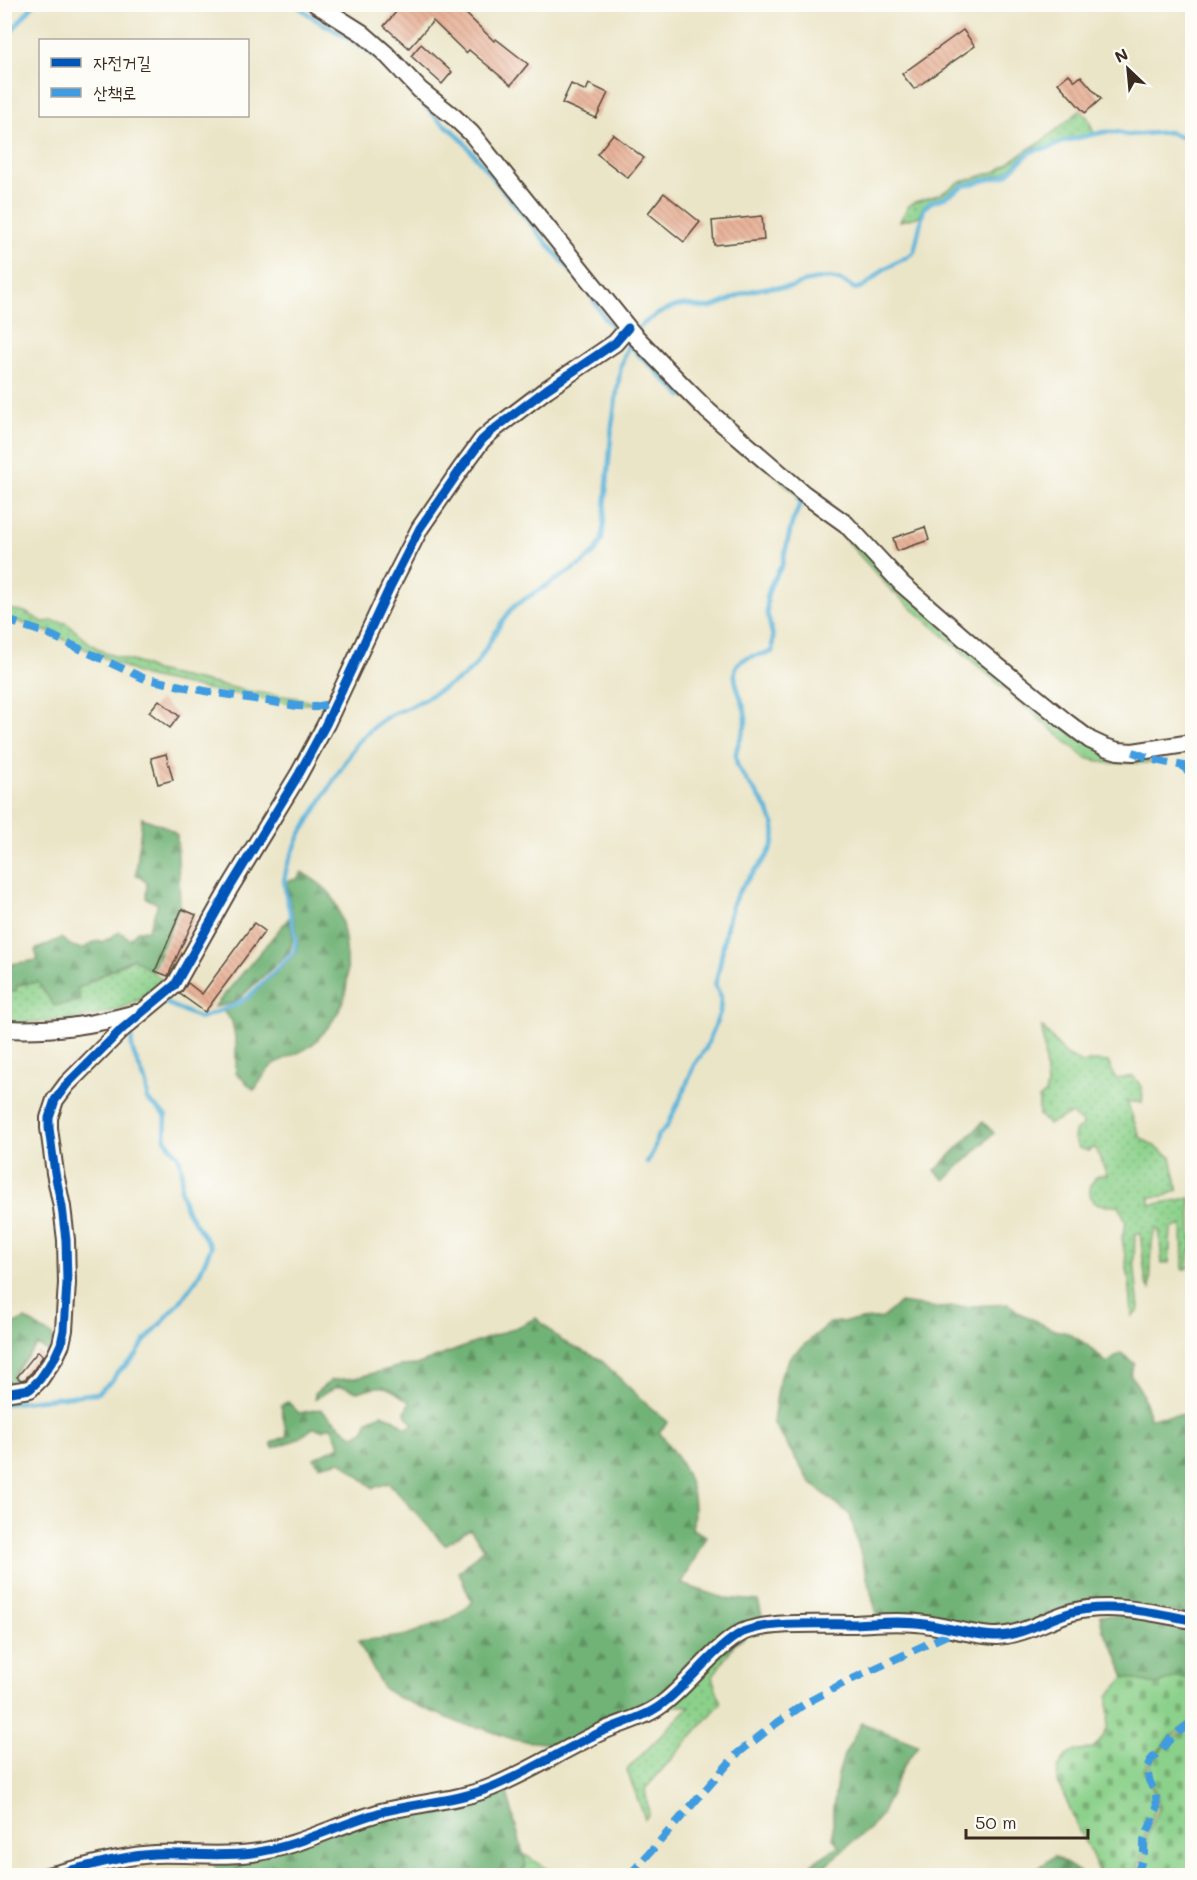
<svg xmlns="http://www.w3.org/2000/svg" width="1197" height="1880" font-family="Mali,'Poor Story',sans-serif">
  <defs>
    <pattern id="grass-dots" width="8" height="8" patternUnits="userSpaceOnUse" patternTransform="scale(1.5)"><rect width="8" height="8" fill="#8cd18b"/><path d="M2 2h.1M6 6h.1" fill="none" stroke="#74aa71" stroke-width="1.8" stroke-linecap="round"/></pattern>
    <pattern id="forest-firs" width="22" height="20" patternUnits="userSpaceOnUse" patternTransform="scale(1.5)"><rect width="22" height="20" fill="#71b377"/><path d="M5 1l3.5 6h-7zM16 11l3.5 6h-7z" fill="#5e9261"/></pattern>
    <pattern id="cemetery-stones" width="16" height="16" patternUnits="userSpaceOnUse" patternTransform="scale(1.5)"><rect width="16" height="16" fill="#8cd18b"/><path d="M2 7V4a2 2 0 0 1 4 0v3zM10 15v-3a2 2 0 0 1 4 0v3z" fill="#74aa71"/></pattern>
    <pattern id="building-back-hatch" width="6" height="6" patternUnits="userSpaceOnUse" patternTransform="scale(1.5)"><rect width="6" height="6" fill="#e8b299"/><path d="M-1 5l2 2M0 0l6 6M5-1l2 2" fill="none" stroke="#c89983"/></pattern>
  </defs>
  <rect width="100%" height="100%" fill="#fdfcf7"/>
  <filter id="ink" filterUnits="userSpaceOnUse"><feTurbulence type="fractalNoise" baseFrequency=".0167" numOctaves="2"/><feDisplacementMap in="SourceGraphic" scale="12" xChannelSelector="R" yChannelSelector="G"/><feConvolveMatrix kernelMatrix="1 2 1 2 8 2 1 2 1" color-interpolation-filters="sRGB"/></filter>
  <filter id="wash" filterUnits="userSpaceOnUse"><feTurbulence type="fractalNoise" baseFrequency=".008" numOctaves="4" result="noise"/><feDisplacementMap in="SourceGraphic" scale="24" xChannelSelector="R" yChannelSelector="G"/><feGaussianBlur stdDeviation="1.35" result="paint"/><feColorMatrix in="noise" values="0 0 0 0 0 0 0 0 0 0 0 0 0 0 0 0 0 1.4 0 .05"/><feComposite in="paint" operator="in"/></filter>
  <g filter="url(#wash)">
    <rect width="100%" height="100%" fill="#ebe5c8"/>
    <path fill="url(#grass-dots)" stroke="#647e54" stroke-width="1.5" d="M1080,111L1088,118L1094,134L1064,140L1050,147L1035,148L1028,152L1005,173L962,185L943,197L931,201L923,207L920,216L900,221L908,206L915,202L941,194L958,183L997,171L1030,148L1041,142Z
      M630,342L1062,724L1153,763H1107L1086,758L1032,713L890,589L834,527L665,379Z
      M5,608L25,612L43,622L53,621L66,623L92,645L105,653L144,665L155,671L253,692L298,698L316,704H297L205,689L144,676L48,632L5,617Z
      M134,958L163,980C126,1023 57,1021 5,1023V992L16,991V985L38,982L76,989Z
      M1042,1027L1066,1055L1083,1063L1092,1061L1108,1062L1116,1079L1133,1076C1141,1085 1144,1090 1142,1102H1127L1140,1137L1171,1157L1178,1190L1165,1196L1150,1197V1205L1190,1198L1192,1249L1190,1250L1188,1268L1183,1270L1182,1225L1171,1229L1169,1263L1162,1264L1159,1230H1155L1152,1242L1150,1289L1146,1283L1140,1233L1135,1234L1134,1261L1139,1309L1132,1316L1130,1287L1122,1237L1126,1223L1119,1205L1107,1206L1093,1202C1088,1191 1089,1185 1097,1176L1107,1175L1095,1147L1088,1151L1079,1148L1074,1139L1075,1131L1084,1125L1071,1114L1048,1124L1039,1115V1099L1045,1094L1047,1086Z
      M739,1638L712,1677L721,1703L645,1789L649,1814L645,1819L627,1770L690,1706H667Z
      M523,1854L556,1874L557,1875L519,1876L526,1865Z"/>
    <path fill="url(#forest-firs)" stroke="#566e4a" stroke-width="1.5" d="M142,818L164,826L177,835L180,906L152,972L133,958L77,989L80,1001L54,1006L38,982L17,985L16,991L5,992V965L38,960L35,950L61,938L72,946L82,949L98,940L102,942L120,932L130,939L137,931L148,930L158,904L146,898L147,883L136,874Z
      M302,872C312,879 324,885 331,895C346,917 352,977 343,1002C337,1017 325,1032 314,1043C302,1054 286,1056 273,1065C266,1070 260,1083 254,1090L236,1073V1043L232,1021L222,1010L236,1006L249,998L296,953L298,938L288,894L287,881L297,879Z
      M289,918L293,936L290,951L240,998L233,1003L214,1007Z
      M983,1122L994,1133L945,1180L935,1171Z
      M899,1303L938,1308L1009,1304L1021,1314L1054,1330L1068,1333L1086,1344L1107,1363L1121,1353L1135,1364L1130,1374L1141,1391L1150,1418L1187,1414L1192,1424V1615L1124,1604L1008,1629L878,1618L850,1515L810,1482L773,1422L780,1376L790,1357L830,1323L883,1318Z
      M536,1318L562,1341L600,1359L644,1402L668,1422L659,1432C683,1465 700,1487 692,1529L706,1536L682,1584L724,1598L758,1601L764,1623L662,1698L563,1745L515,1740L482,1728L462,1724L397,1697L383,1688L358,1641L404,1636L454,1617L472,1603L459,1572L484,1548L470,1529L445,1545L389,1483L373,1488L341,1461L319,1466L314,1458L340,1446L331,1426L323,1430L313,1428L298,1439L273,1448L271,1443L287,1436L281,1405L288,1402L299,1413L320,1409L353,1436L364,1431L368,1420L381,1414L395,1419L406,1428L413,1425L405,1413L409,1402C386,1385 385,1383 357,1392C337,1381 333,1389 315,1399V1393L332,1380L355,1378L401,1366L416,1365L520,1326Z
      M25,1319L54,1337L50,1353L37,1345L12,1376L23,1386L4,1388V1323L10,1326Z
      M1100,1615L1128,1616L1192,1626V1679L1176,1677L1157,1685L1125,1677L1115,1651L1103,1631Z
      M862,1723L918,1745L903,1767L881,1815L870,1828L842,1850L816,1875H794L839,1846L833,1838V1809L838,1775L844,1755Z
      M505,1785L526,1865L519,1876H220L211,1859L357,1825Z
      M1054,1856L1084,1875H1030Z"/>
    <path fill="url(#cemetery-stones)" stroke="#647e54" stroke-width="1.5" d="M1125,1677L1157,1685L1176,1677L1192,1679V1721L1173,1735L1149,1761L1146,1769L1148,1780L1155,1795L1156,1808L1143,1840V1853L1135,1875H1099L1092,1855L1080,1833L1063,1793L1057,1782L1058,1768L1066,1756L1076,1750L1093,1749C1113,1728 1108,1722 1108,1696Z
      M1192,1724V1875H1138L1146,1853L1145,1841L1159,1809L1157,1795L1150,1779L1149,1769L1151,1762L1166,1744Z"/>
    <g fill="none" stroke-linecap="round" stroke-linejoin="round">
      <path stroke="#5db5da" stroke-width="4.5" d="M294,4C303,9 310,16 318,21C344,35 365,46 387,67
        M4,40L34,4
        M413,94L440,121L458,135L539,234L583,285
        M590,294L605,319L619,332
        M636,330C647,320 673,302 689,305C697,306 703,309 711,307C724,304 733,297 745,293C753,290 764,288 772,287C778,287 785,288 791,287C795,286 799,284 804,282C826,277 837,275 855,289L865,286L884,269L905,258L914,252L924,208L931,202L944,198L963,186L1006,175L1029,153L1036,150L1050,148L1065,141L1104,132H1117L1128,135L1169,132L1192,142
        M629,343L639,355L682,396
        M163,1002L200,1018L235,1005L248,997L294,952L296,938L286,895L284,881L287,866L300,835L357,743L379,722L392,714L412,706L463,677L476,665L501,623L515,605L583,563L595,552L602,540L604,520L612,425L621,365L629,343
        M647,1162L654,1150L657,1137L667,1126L683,1093L694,1065L706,1048L715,1026L720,1012L721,997L715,985C724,956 723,925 736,897C744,878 770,860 774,840C778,817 759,797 746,780C743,775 738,769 737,764C732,748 745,735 746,720C747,702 721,669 745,659C753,655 763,654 772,652L773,637L767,613V597L771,584L782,565L792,523L801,502L798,499
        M4,1404L97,1393L111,1382L117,1373L136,1356L144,1342L180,1302L198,1277L211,1247L186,1209L181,1190L182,1169L179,1157L165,1139L166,1116L147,1099C150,1071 123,1056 134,1026"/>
    </g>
    <g id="blocks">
      <path fill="url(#building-back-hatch)" d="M403,4H456L494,41L496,39L528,64L511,85L469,50L466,53L433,21L409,48L384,26Z
        M963,30L975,46L914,89L902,74Z
        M421,44L452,72L442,84L411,56Z
        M1069,74L1075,81L1081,76L1101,99L1085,113L1058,83Z
        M571,84L586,91L589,84L608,93L596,118L562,103Z
        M613,134L644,158L628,178L597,154Z
        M664,193L700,222L684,242L648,213Z
        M762,216L764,240L714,245L712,221Z
        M925,527L929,540L897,551L893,538Z
        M159,700L179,716L170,728L149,712Z
        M166,754L173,780L158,784L151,758Z
        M182,909L196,915L168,976L155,971Z
        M254,923L265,931L205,1012L180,994L188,983L202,994Z
        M38,1351L43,1356L32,1372L25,1379L21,1380L17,1377Z"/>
    </g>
  </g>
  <g filter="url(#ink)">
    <use href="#blocks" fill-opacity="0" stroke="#554638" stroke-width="1.5"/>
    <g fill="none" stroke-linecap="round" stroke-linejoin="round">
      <defs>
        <path id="minor" d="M316,4L362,33L386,54L420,90L454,117L471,133L632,333L681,384L708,411L804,494L846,524L902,584L979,651L1065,721L1090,740L1105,747L1118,751L1133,752L1192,743
          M4,1029C55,1031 88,1026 137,1013
          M4,1393L30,1389L40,1379L55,1357L61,1344L64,1330L67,1283L66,1240L62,1207L55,1173L49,1128V1118L55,1100L67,1084L122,1029L175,985L229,889L299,774L326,724L390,587L420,528L460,470L482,440L493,430L547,389L615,343L628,328
          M47,1876C83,1868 118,1856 155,1854C187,1853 220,1857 252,1853C299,1847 340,1823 385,1811C419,1803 461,1800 492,1787C529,1772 564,1749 601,1732C622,1722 648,1717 666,1701C690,1682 717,1645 743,1632C769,1621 823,1624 852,1624C876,1623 901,1620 925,1624C947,1627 976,1636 997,1636C1024,1635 1047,1619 1072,1612C1110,1602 1154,1613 1192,1620"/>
      </defs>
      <use href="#minor" stroke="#554638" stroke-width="20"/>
      <use href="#minor" stroke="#fff" stroke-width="16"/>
      <path stroke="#3f9ce0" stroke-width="8" stroke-dasharray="15 8" stroke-linecap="butt" d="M4,619L48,634L143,678L205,691L297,706L316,707L336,702
        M1133,752L1154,760L1184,766L1192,779
        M629,1876L737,1754L774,1725L806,1703L844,1683L955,1631
        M1137,1876L1144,1853V1841L1157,1809L1156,1795L1149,1780L1147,1769L1150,1761L1174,1735L1192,1722"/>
      <defs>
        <path id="cycleway" d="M4,1393L30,1389L40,1379L55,1357L61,1344L64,1330L67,1283L66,1240L62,1207L55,1173L49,1128V1118L55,1100L67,1084L122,1029L175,985L229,889L299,774L326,724L390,587L420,528L460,470L482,440L493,430L547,389L615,343L628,328
          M47,1876C83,1868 118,1856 155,1854C187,1853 220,1857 252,1853C299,1847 340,1823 385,1811C419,1803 461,1800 492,1787C529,1772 564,1749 601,1732C622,1722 648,1717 666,1701C690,1682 717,1645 743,1632C769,1621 823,1624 852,1624C876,1623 901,1620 925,1624C947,1627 976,1636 997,1636C1024,1635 1047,1619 1072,1612C1110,1602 1154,1613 1192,1620"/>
      </defs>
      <use href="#cycleway" stroke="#fdfcf7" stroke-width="13"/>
      <use href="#cycleway" stroke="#0057b8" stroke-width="9"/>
    </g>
  </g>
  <rect width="1197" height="1880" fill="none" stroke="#fdfcf7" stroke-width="24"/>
  <rect x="39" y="39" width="210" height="78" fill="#fdfcf7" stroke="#afa8a0" stroke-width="1.5"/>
  <rect x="51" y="58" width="30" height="9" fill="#0057b8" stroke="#afa8a0" stroke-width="1.5"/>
  <text x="93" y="69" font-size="18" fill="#3b2a1e">자전거길</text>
  <rect x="51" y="88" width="30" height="9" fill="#3f9ce0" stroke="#afa8a0" stroke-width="1.5"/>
  <text x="93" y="99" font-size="18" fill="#3b2a1e">산책로</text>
  <g transform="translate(1128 69) rotate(334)" stroke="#fdfcf7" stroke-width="4.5" paint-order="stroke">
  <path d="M0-4.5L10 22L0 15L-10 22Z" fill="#3b2a1e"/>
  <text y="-9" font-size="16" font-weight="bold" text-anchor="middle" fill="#3b2a1e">N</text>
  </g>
  <path d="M966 1829v9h122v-9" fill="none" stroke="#3b2a1e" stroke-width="3"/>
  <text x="975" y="1829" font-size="18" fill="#3b2a1e" stroke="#fdfcf7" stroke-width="4.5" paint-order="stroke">50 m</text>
</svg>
